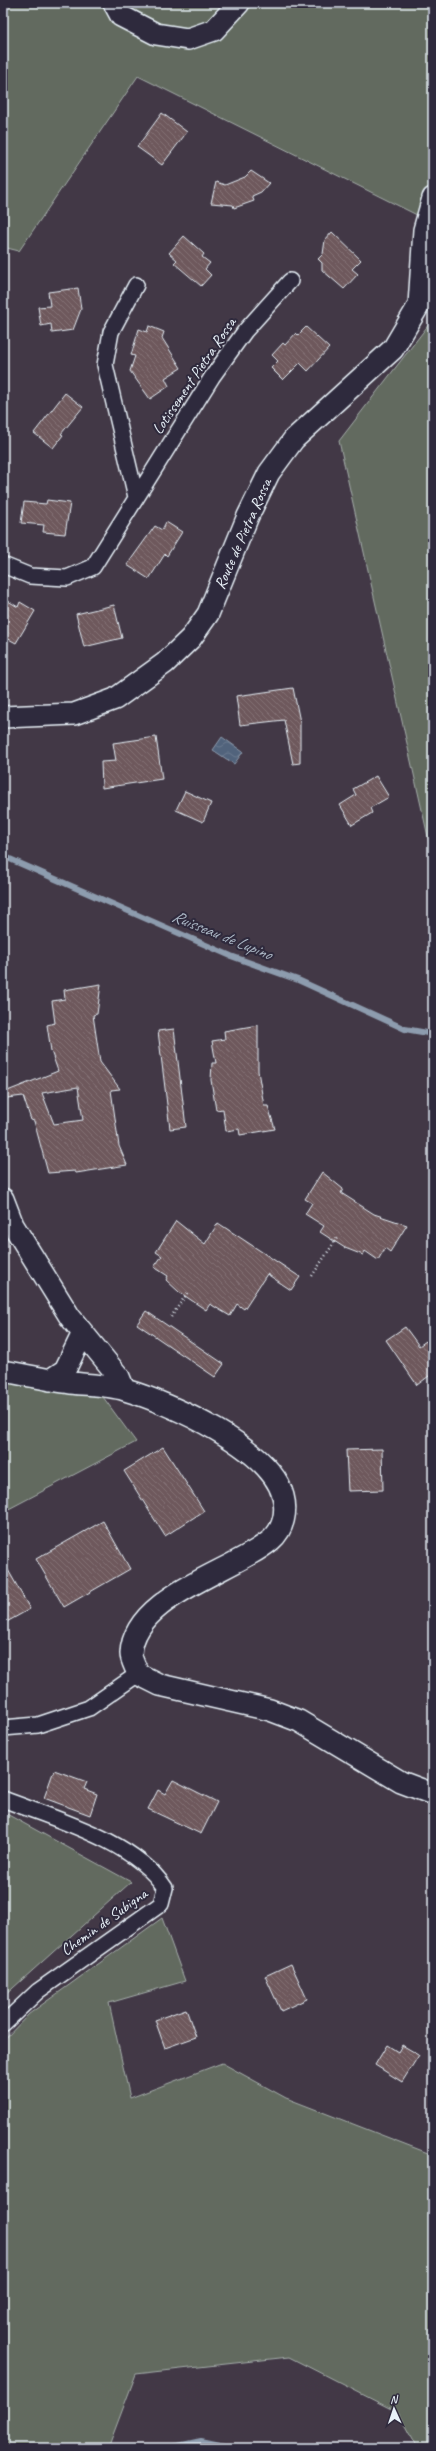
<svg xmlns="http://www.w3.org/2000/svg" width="436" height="2451" font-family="Caveat,sans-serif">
  <defs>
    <pattern id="water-waves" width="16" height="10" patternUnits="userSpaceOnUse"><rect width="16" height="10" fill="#51637c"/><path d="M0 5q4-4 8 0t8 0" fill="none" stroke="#6a7a8f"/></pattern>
    <pattern id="building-back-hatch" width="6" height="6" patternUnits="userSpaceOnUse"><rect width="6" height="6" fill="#6e595c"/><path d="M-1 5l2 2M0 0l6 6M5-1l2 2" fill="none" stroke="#837174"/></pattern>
  </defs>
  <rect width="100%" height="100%" fill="#423846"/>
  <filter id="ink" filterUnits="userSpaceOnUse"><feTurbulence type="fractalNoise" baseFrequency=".025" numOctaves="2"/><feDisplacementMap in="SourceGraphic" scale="8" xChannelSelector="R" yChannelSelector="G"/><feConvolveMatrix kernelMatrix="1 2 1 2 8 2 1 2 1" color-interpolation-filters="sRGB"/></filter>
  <g filter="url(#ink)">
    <path fill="#626a5e" stroke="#a5aeab" d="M3,3H433V223L138,76L19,251L3,247Z
      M433,319V859L339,441Z
      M3,1382L103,1397L136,1442L3,1512Z
      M3,1812L131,1882L3,1997Z
      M162,1918L185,1981L109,2003L130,2098L222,2063L286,2098L433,2155V2240L429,2249L433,2255V2448H418L399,2413L289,2357L136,2374L108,2448H3V2041L29,2014Z"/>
    <path fill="url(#water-waves)" stroke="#8d9cae" d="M222,737L243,752L234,764L213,750Z"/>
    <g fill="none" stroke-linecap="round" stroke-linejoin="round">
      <path stroke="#8d9cae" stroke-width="6" d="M3,856L231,956L298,980L405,1029L433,1034
        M169,2448L201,2441L235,2448"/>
    </g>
    <path fill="url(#building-back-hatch)" stroke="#e8f1f8" fill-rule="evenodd" d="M162,113L187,132L162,165L137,147Z
      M251,171L269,183L261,192L252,196L254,201L234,208L233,205L211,203L216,182L225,185L245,177Z
      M332,232L361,260L352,269L358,274L344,289L322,270V263L318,259L323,254L325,240Z
      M184,236L204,254L202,257L210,263L205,269L211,275L201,286L174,263L177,260L169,253Z
      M78,288L81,309L73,330L52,333L51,324L41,326L38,307L50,306L48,292Z
      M149,326L164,332L162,338L181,368L165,378L169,386L150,399L130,371L135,356L131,355L139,329L147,332Z
      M306,327L329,348L308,371L300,363L283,380L271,368L278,361L272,355L283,343L285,345L296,333L298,335Z
      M65,393L83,407L61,434L63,435L53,448L34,433Z
      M47,500L70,503L65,534L43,532L44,525L21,523L24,502L46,504Z
      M166,522L182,532L167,556L165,554L149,579L127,565L155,526L162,530Z
      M3,598L18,607L20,602L35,611L16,643L3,636Z
      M114,605L122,638L84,647L76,614Z
      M293,688L300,722V763L293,764L284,720L240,725L236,696Z
      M156,737L162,779L102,788L101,762L116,761L113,743Z
      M376,776L389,797L370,808L372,813L352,825L340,805L356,795L353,789Z
      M185,791L211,803L203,822L176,810Z
      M101,984L97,1014L93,1015L100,1062L120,1089L111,1090L119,1146L127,1165L76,1173L75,1171L48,1173L34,1121L31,1120L23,1096L7,1098L5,1092L58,1071L51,1051L47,1025L55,1023L52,1001L65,999L64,990ZM78,1087L83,1120L54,1124L42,1093Z
      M258,1025V1071L264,1106H268L275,1129L240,1135L239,1129L226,1131L223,1109L216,1110L211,1080L212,1063H216L212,1041L225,1039L224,1031Z
      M174,1029L186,1127L170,1129L158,1031Z
      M322,1172L343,1189L341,1193L374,1214L407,1225L390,1252L385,1248L378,1260L365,1251L363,1255L345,1248L320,1232L324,1226L305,1214L312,1203L305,1199Z
      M176,1221L205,1244L218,1223L300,1277L291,1290L267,1274L244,1309L237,1304L230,1316L210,1304L206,1310L179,1292L166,1280L168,1276L154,1267L162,1256L156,1252Z
      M146,1311L224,1364L215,1377L137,1324Z
      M405,1327L419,1346L426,1341L433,1351V1373L417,1385L386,1340Z
      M163,1447L204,1511L165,1536L124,1471Z
      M382,1449L383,1490L348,1491L346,1450Z
      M103,1521L130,1569L64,1607L36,1559Z
      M3,1561L30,1609L3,1624Z
      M54,1770L87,1782L84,1789L97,1794L90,1815L44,1798Z
      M173,1780L217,1802L201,1834L148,1809L158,1790L165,1794Z
      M291,1964L307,1999L281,2011L265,1976Z
      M186,2009L196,2037L165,2048L155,2020Z
      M387,2045L398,2052L402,2045L419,2055L402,2082L375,2065Z"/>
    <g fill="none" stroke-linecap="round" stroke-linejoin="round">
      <defs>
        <path id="street" d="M136,497L105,365L111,332L136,285
          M3,565L30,576L67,578L93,567L212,377L245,331L290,281
          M3,1728L38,1725L89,1708L138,1674
          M3,1799C54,1819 134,1840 165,1888L161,1904L38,1991L3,2024"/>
        <path id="secondary" d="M114,3L121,16L156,34L188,39L214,30L239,3
          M3,717L74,714L115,699L165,663L191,638L208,614L248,516L269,473L294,439L393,349L419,305L424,230L433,198
          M3,1199L13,1225L70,1317L119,1377L124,1389
          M3,1371C26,1375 48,1380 71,1383C89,1385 109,1385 125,1390C170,1403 271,1448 283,1496C287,1511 284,1529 271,1540C233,1572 133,1596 131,1654C131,1660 136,1668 138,1674L160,1685L270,1710L299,1721L401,1782L433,1794
          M50,1380L65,1370L83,1333"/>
      </defs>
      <use href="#street" stroke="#e8f1f8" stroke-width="18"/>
      <use href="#secondary" stroke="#e8f1f8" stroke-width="24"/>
      <path stroke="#e8f1f8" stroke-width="2.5" stroke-dasharray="1 3" stroke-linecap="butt" d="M312,1276L337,1238
        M171,1317L188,1292"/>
      <use href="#street" stroke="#2f2a3d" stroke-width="15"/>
      <use href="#secondary" stroke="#2f2a3d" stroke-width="21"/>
    </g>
  </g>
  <g text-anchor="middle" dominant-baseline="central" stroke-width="4" stroke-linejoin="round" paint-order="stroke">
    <g font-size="16" fill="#e8f1f8" stroke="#2f2a3d">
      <text transform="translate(194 376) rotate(-56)">Lotissement Pietra Rossa</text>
      <text transform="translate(243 534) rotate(-66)">Route de Pietra Rossa</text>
      <text transform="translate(104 1922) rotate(-36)">Chemin de Subigna</text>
    </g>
    <g font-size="17" font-style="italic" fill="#acb8c6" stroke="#2f2a3d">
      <text transform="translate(222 935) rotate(22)">Ruisseau de Lupino</text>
    </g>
  </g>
  <rect width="436" height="2451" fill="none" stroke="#2f2a3d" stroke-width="16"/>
  <rect x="8" y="8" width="420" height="2435" fill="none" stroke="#e8f1f8" stroke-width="1.5" filter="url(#ink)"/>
  <g transform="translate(394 2409) rotate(357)" stroke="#2f2a3d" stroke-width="3" paint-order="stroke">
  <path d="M0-3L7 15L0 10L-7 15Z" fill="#e8f1f8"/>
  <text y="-6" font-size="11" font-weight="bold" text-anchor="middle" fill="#e8f1f8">N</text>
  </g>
</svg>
